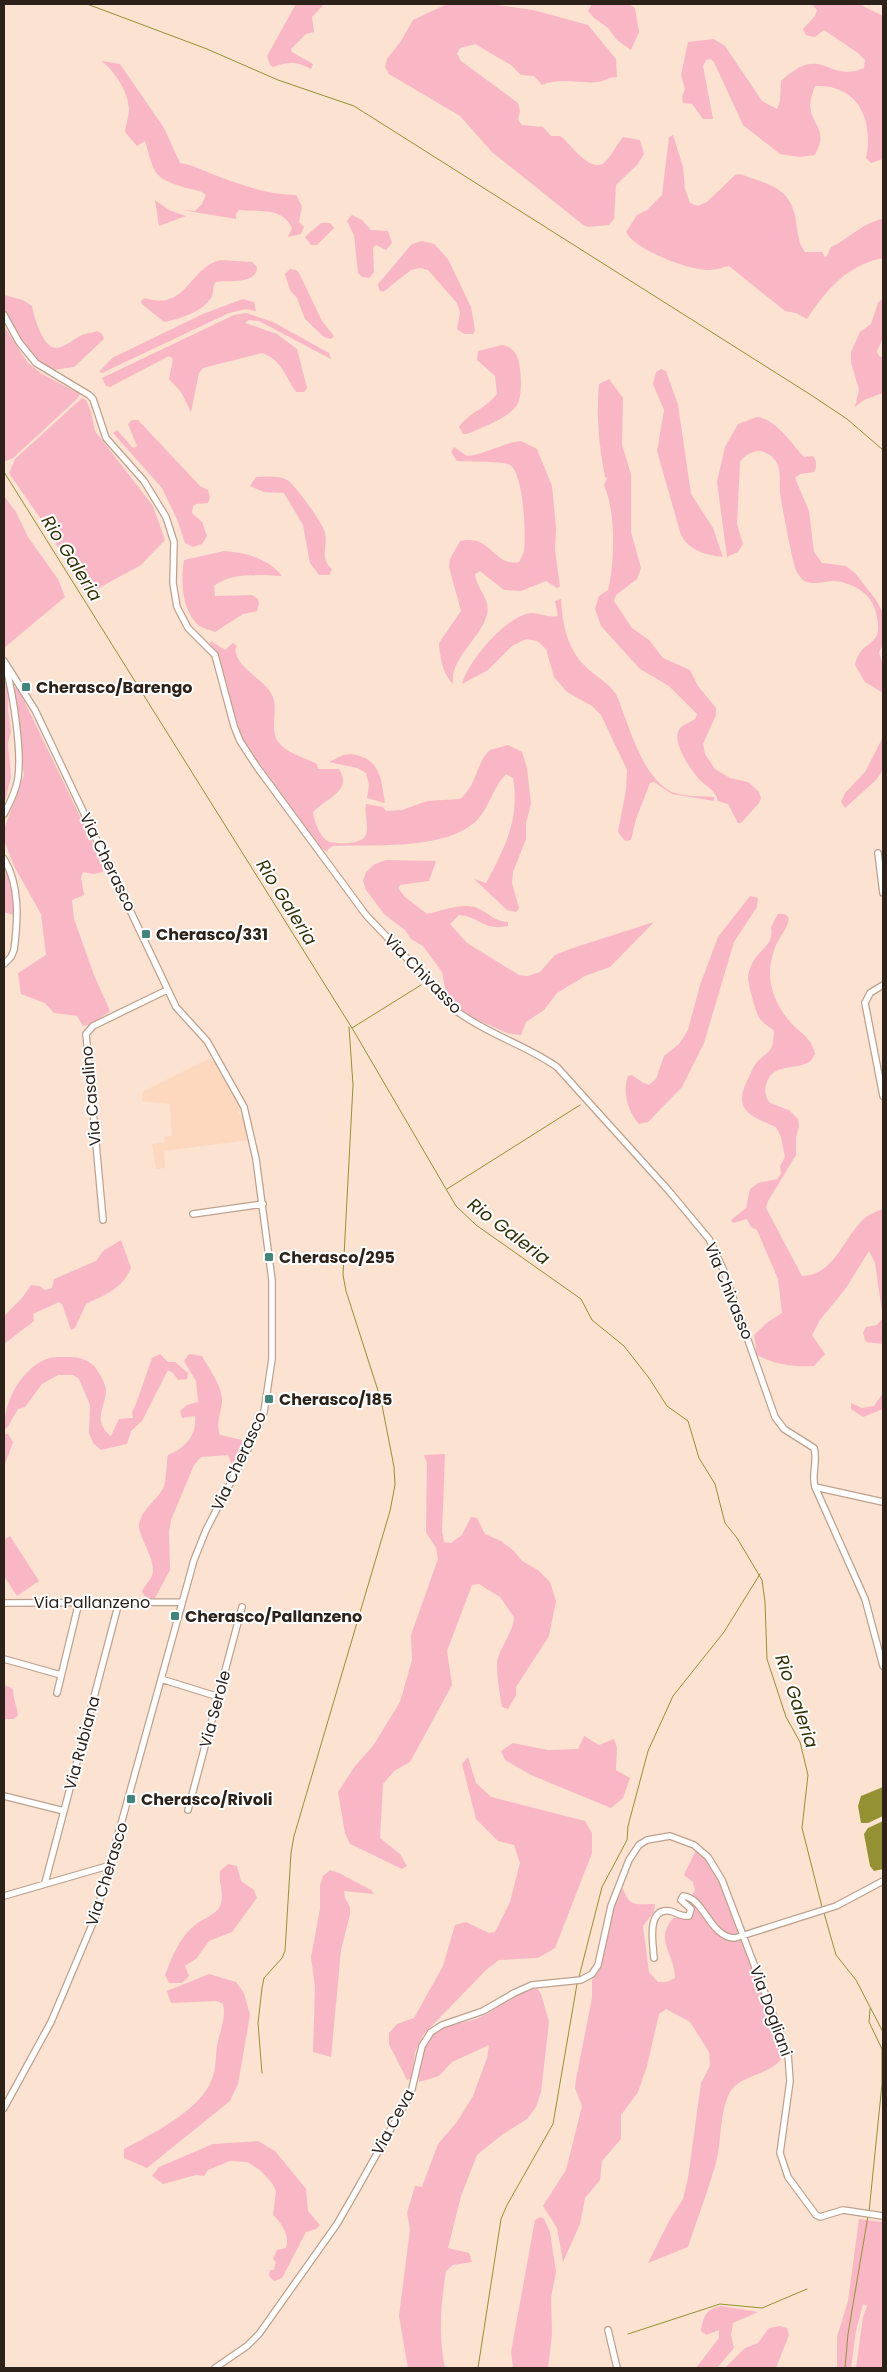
<svg xmlns="http://www.w3.org/2000/svg" width="887" height="2372" font-family="Poppins,sans-serif">
  <rect width="100%" height="100%" fill="#fbe2d1"/>
  <path fill="#fed8be" d="M210,1058L211,1061H217L239,1106L240,1111L237,1112L243,1118L249,1140L164,1151L165,1168L156,1169L152,1144L165,1142L164,1137L172,1136L170,1104L142,1101V1092Z"/>
  <path fill="#f9b7c5" d="M296,4H324L312,17L314,32L306,34L291,49L292,52L313,64L311,69C296,61 288,62 273,67L270,65L267,56Z
    M447,4H491L533,10L588,25L616,59L617,77C609,77 605,81 598,82C580,84 560,77 542,85L534,76L521,75L511,65L475,44L460,48L457,54L461,61L518,103L520,111L518,120L522,125L543,127L551,136H560C571,143 592,178 607,160C613,153 617,144 623,137L640,140L644,154L637,165L616,185L614,219L609,225L588,227L582,224L492,152L460,116L389,74L385,67L387,59L401,41L413,20Z
    M592,4H629L635,8L639,32L631,50L617,40L608,28L594,18L588,11Z
    M812,4H859L883,16V159L871,163L866,158C874,120 858,84 815,86C813,92 810,100 810,106C812,127 829,129 815,155L799,157L780,154L743,125L714,62L710,59L706,60L703,66L713,119H703L692,104L683,103L682,97L685,89L681,75L688,42L714,39L725,46L762,101L777,109L780,101L781,81C823,42 827,84 864,68L865,60L858,53L824,30L815,37L806,35L803,29L815,16L817,10Z
    M102,61L120,64L164,128L180,163C194,165 206,172 220,177C244,186 271,195 296,195L302,206L299,222L304,227L301,234L288,237L292,228C283,207 259,212 239,210L236,214V219L182,210L195,211L202,204L206,195C200,190 195,190 187,188C152,178 155,174 145,141L137,146L125,132C126,125 129,116 129,109C128,91 115,72 102,61Z
    M673,135L683,167L685,189L690,203L698,206L707,202L735,175L740,174C769,185 791,187 796,221C798,233 798,243 805,252H822L825,257L827,256L831,247C850,238 862,223 883,219V258C847,265 826,290 807,319L796,313L785,311L729,266C723,267 716,270 710,270C690,271 635,250 626,232L637,215L647,210L662,195L669,137Z
    M155,200L169,210L186,216L159,226Z
    M352,215L362,220L371,230L388,231L392,243L386,250L376,245L373,248L374,272L369,278L362,277L358,273L354,235L347,221Z
    M321,223H330L334,228L317,245H311L305,237Z
    M422,241L434,244L448,259L471,307L475,330L473,334H464L457,329L460,312L457,303L428,270L420,268L411,270L383,292L379,290L378,284L412,244Z
    M220,260L252,262L257,267C257,285 227,280 216,282C212,287 214,291 212,296C204,312 179,319 164,322L142,304L141,301L145,298C186,312 190,267 220,260Z
    M290,269L296,270L299,273L322,321L334,336L331,339L324,337L305,319L297,298L290,290L285,274Z
    M4,295L23,300L32,306C34,317 43,349 57,348C65,347 74,339 82,335C87,333 92,333 97,331L102,334L104,339L74,367L54,370L43,366L30,355L19,340L4,312Z
    M883,298V338L877,351L879,356L883,358V393L864,400L855,407L859,390L851,362V352L860,332L871,324L878,303Z
    M243,299L254,302L256,311L246,309L229,313L102,373L99,372L112,358L203,314Z
    M246,313L273,322L329,353L331,359L259,321L249,320L245,323L277,334L297,349L307,388L304,392H296C285,376 282,360 262,353L203,368L199,373L191,412L181,392L169,379L173,359L169,356L110,387L106,386L102,378L234,315Z
    M4,326L28,363L42,374L80,394L77,399L13,458L6,461L4,460Z
    M502,345C508,346 512,348 515,353C522,361 523,396 517,405C509,418 480,428 467,434H463L459,427C468,413 487,408 497,394L495,376L477,360L478,351Z
    M661,369L666,371L678,405L691,494L713,528L723,557C707,555 689,551 681,535L657,451L664,410L653,384L656,372Z
    M609,379L623,398L622,445L631,474V532L641,568L637,579L616,595L614,601L632,628L649,640L663,658L690,670L698,686L716,708V715L703,744L705,754L715,769L730,778L748,782L759,792L761,798L759,803L741,823H738L728,804L718,801C715,789 706,787 699,779C690,769 669,739 681,727C685,724 691,722 695,719L697,714L669,686L640,669L601,626L595,609L599,596L608,590C615,562 616,512 604,485L607,478L605,477C599,446 596,416 599,384Z
    M82,398L86,400L91,412L95,431L153,506L165,540L141,565L86,595L45,525L9,473L15,459Z
    M757,417C775,418 792,444 804,457L813,456C817,461 817,467 814,472L800,474L795,478L809,511L814,552L822,563L846,566L855,573L876,600L883,613V645L879,652L883,666V693L865,682L855,665C860,644 870,648 877,635C880,629 877,616 875,609C871,593 849,581 833,581C826,581 814,585 807,582C801,580 797,573 795,568C789,544 784,517 780,493C779,482 782,469 775,460C764,446 749,450 740,462L737,524L743,544L738,552L727,557L717,482L725,447L738,424Z
    M132,420H138L200,486L208,490L210,497L208,503L196,504L193,506L192,513L202,522L207,536L202,544L193,547L185,543L177,519L162,488L113,433L117,430L133,448L137,446L128,424Z
    M521,441L537,449L552,486L556,528L555,550L560,587L557,588L546,581L521,591L504,590L480,571L475,574C476,589 491,598 487,614C481,639 450,657 453,684C442,673 440,657 439,643L461,611L449,567L450,559L460,541C492,534 493,567 519,562C521,558 523,555 524,551C526,536 524,474 510,465C505,461 466,462 457,461L451,452L454,447L467,456C486,454 503,443 521,441Z
    M256,477C266,477 278,475 287,480C294,483 324,525 325,533C328,547 319,558 332,569L329,575H319L310,563L303,525L284,493L264,492L250,486Z
    M4,496L16,512L28,537L58,579L65,597L4,648Z
    M224,551C245,552 269,559 282,576C261,575 231,572 214,586L215,596L252,595L258,599L259,604L257,611L243,614L215,632C210,630 201,628 197,624C181,607 181,581 184,560Z
    M561,599C562,622 567,648 584,665C594,676 607,681 616,694C629,724 641,777 672,792C685,797 700,796 714,797V801L672,794L654,782L650,783L636,819L631,840L625,841L618,832L626,790L627,770L601,715L592,706L567,692L554,677L546,649L537,641L526,639L512,646L488,670L462,684C468,661 506,616 531,613C540,613 549,618 558,616L555,601Z
    M211,641L225,650L233,643L237,646L235,649C238,671 266,679 273,697C278,711 269,731 279,743C287,753 305,758 317,764L318,769H339C353,791 326,798 313,812C314,821 319,834 326,840C332,845 363,845 366,835C369,826 364,814 366,804L383,807L386,811L402,810L427,801L460,799C478,784 476,762 490,750L508,745L522,752L527,768L531,804L526,823V839L513,872L512,883L519,908L516,912L507,910L474,879L486,883C505,848 520,819 513,778L506,774C493,787 490,806 478,819C448,851 373,844 333,846L328,849L327,852L316,844L249,753C231,718 230,677 210,643Z
    M4,674L9,684L8,709L11,731L8,744L11,777L4,806Z
    M12,686L18,688L101,860L103,872L93,874L83,872L81,877L84,895L72,900L74,919L94,975L110,1011L92,1024L83,1026L77,1016L54,1013L45,1003L21,994L18,973L46,955L41,914L14,866L4,840V829L24,775Z
    M883,737V770L876,780L845,808L841,802L845,793L865,772Z
    M351,754C381,758 381,779 385,803L367,798L369,785L366,773L357,768L329,762L343,755Z
    M386,860L436,861L429,881L400,885L398,888L405,897L427,914C441,911 463,902 477,908C489,913 495,922 508,922V926C482,931 481,917 459,915L450,924L467,943L519,975L528,976L540,972L555,955L570,949L654,922L610,967L585,976L557,993L544,1010L526,1022L521,1035L507,1033L471,1017L447,998L442,972L423,946L411,939L405,930L385,915L366,890L363,881L366,872L375,864Z
    M4,864C14,882 15,895 14,915L4,912Z
    M750,896L758,898L757,907L734,942L704,1043L682,1087L648,1122L639,1124C628,1111 622,1093 628,1076L632,1075L642,1082L649,1085L656,1079L664,1056L679,1044L688,1030L700,985L718,937Z
    M778,914H785L789,918C788,928 780,936 776,945C773,952 770,964 770,972C769,991 781,1014 795,1027C805,1036 812,1040 815,1054C812,1059 811,1062 805,1064C789,1070 772,1064 766,1085C764,1092 766,1098 770,1103L789,1110L798,1119L799,1126L796,1137V1155L768,1201L766,1208L802,1276C836,1275 843,1236 866,1217C870,1214 878,1211 883,1209V1344L866,1342L863,1333L866,1327L877,1325L883,1318L875,1263L869,1251L846,1288L820,1320L812,1335L825,1354L814,1366C793,1367 776,1365 757,1355L754,1335L768,1322L782,1313L778,1279L757,1230L751,1227L747,1219L733,1223L731,1220L746,1208L750,1189L758,1183L777,1179L781,1174L780,1166L785,1157L781,1137L776,1127C753,1117 732,1111 747,1081C750,1075 754,1064 759,1060C772,1049 773,1050 774,1031C770,1027 763,1023 760,1019C756,1014 748,983 748,978C748,973 751,965 754,960C762,948 774,944 771,927Z
    M121,1240L131,1268C121,1290 106,1294 86,1304L75,1328L71,1330L62,1304L59,1302L33,1314L34,1321L4,1344V1316L22,1298L31,1285L39,1286L45,1290L52,1288L54,1279L96,1261L103,1251Z
    M160,1354L168,1362H175L188,1373L187,1379L178,1380L173,1373L168,1370L142,1421L131,1431L127,1444L101,1450L93,1443L89,1433L90,1405L79,1379L73,1375H58L42,1384L25,1407L18,1409L7,1428L4,1429C4,1403 19,1372 44,1360C52,1356 62,1357 71,1357C80,1357 92,1361 97,1370C100,1374 106,1385 106,1391C105,1408 92,1421 111,1436L119,1419L133,1418L132,1412L136,1404L152,1358Z
    M189,1354L202,1356C210,1371 223,1386 222,1403C220,1415 216,1423 220,1435L242,1440L246,1446L236,1463L232,1466L228,1455L201,1457L194,1465L171,1520L169,1532L170,1570L155,1598L147,1599L142,1592C144,1585 152,1580 153,1572C155,1559 138,1535 139,1525C140,1510 159,1499 164,1486C167,1476 166,1464 168,1455C186,1448 197,1435 195,1416L182,1418L180,1411L187,1405L198,1402L196,1381L184,1361Z
    M883,1393V1409L863,1417L851,1409V1403L862,1408L874,1406Z
    M4,1434H8L13,1442L4,1467Z
    M445,1454L442,1531L444,1542L451,1543L462,1535L471,1517L477,1518L485,1534L501,1541L514,1551L522,1561L538,1570L550,1582L556,1601L549,1636L516,1687V1695L508,1709L502,1707C500,1696 495,1666 498,1657C503,1643 513,1632 514,1617L500,1597L479,1584L472,1585L447,1651L452,1685L410,1762L394,1771L383,1784L380,1838L400,1854L407,1866L402,1869L350,1844L345,1833L338,1792L355,1766L373,1746L400,1702L412,1660L411,1635L438,1559L436,1548L426,1532L427,1463L424,1455Z
    M10,1536L39,1581L17,1596L4,1576V1540Z
    M4,1685L13,1689C13,1699 17,1706 18,1715L14,1719H4Z
    M584,1736L599,1745L614,1739L617,1748L616,1770L630,1778L623,1798L611,1808L531,1775L505,1760L501,1751L513,1743L548,1750L578,1749Z
    M468,1757L476,1783L491,1797L585,1821L592,1833V1853L555,1948L538,1958L499,1960L486,1970L423,2035L415,2052L412,2078L407,2080L389,2044V2033L397,2024L414,2018L443,1966L455,1925L466,1922L489,1933L495,1932L510,1902L520,1863L514,1845L498,1841L476,1819L462,1764Z
    M696,1850L706,1860L717,1877L784,2053C776,2076 740,2073 730,2092C719,2113 722,2140 716,2163C708,2191 697,2219 688,2247L648,2263L669,2221L683,2199L688,2178L701,2083L710,2066L709,2052L690,2022L666,2009L659,2014L647,2066L638,2092L621,2115V2139L602,2161L600,2180L585,2198L580,2224L563,2262L557,2228L543,2206L566,2170L582,2106L575,2088L576,2079L592,1998V1980L600,1969L612,1909L623,1888C629,1908 638,1904 655,1904L654,1912L643,1926L649,1972L658,1982H667L675,1978C675,1954 654,1941 673,1918H689L693,1911L689,1903L695,1890L693,1882L684,1875Z
    M228,1864L237,1866L241,1881L254,1890L257,1898L232,1932L209,1941L196,1959L185,1966L189,1976L182,1983H169L165,1975C172,1957 179,1938 195,1925C203,1918 215,1916 220,1906C225,1894 218,1883 220,1871Z
    M330,1870L339,1873L371,1890L374,1894L344,1891L345,1898L350,1907V1914L341,1950L331,2057L313,2052L315,1987L311,1957L320,1909V1886L323,1876Z
    M209,1974L236,1982L244,1993L250,2015L238,2084L230,2101L147,2168L124,2158V2149C152,2134 201,2110 212,2079C217,2067 215,2053 218,2041C221,2027 226,2019 223,2004L217,2001L171,2003L167,1991Z
    M537,1988L541,1994L549,2022L541,2092L536,2107L527,2119L503,2134L477,2155L461,2196L448,2248L469,2253L472,2262L453,2265L446,2271C441,2303 438,2336 445,2368H408L399,2316L410,2229L407,2213L415,2186L422,2187L438,2144L457,2122L473,2096L487,2058L489,2045L452,2062L439,2076L419,2082C419,2067 423,2047 433,2035C442,2025 463,2023 476,2019C497,2011 514,1992 537,1988Z
    M258,2141L275,2151L306,2189L308,2211L320,2225L316,2229L306,2232L282,2278L274,2281L269,2276L270,2270H274L276,2262L273,2259L277,2250L286,2248C290,2236 282,2223 273,2215L276,2191L272,2183L260,2170L247,2162L230,2161L208,2170L204,2176L196,2175L163,2184L152,2176L159,2167L213,2144Z
    M540,2217L544,2219L550,2232L556,2272L551,2298L552,2334L548,2368H513L511,2352L535,2220Z
    M859,2219L883,2222V2368H856L863,2317L867,2306L863,2304L856,2331L851,2368H837V2337L848,2301Z
    M721,2306L758,2312L733,2323L731,2335L734,2348L717,2368H696L719,2338V2330L706,2335L701,2331C703,2317 706,2309 721,2306Z
    M780,2326L787,2328L789,2335L776,2368H725L745,2348L758,2343L769,2328Z"/>
  <path fill="#949132" d="M883,1787V1816L868,1823H861L858,1806L861,1796Z
    M883,1821V1869L874,1871L870,1866L864,1834L868,1828Z"/>
  <g fill="none" stroke-linecap="round" stroke-linejoin="round">
    <path stroke="#949132" stroke-width="1" d="M87,4L207,49L278,80L354,106L811,395L847,419L883,450
      M4,472L352,1028L456,1206L476,1225L581,1299L592,1320L624,1346L649,1378L667,1406L688,1421L699,1458L715,1484L725,1523L737,1538L762,1580L765,1602L767,1659L786,1717L800,1742L808,1775L802,1828L822,1907
      M352,1028L421,985
      M447,1189L580,1105
      M824,1913L836,1955L856,1980L883,2032
      M579,1977L602,1887L627,1840L628,1826L648,1751L673,1696L724,1632L760,1574
      M262,2073L258,2023L262,1988L264,1978L282,1958L285,1951L291,1853L294,1836L390,1511L395,1485L394,1467L381,1400L346,1291L343,1275L353,1085L349,1027
      M869,2212L882,2084V2049L869,2022L870,2009
      M628,2334L720,2304L762,2308L807,2289
      M478,2368L501,2219L507,2205L553,2124L577,1984
      M845,2368L848,2334L868,2216"/>
    <defs>
      <path id="street" d="M4,315L19,342L36,363L89,395L93,399L106,438L144,481L166,517L174,542L173,583L177,607L188,628L215,655L234,726L240,741L257,767L366,915L458,1012C489,1035 526,1045 557,1067L669,1191L709,1239L723,1269L775,1417L784,1429L814,1448C818,1462 811,1474 815,1487L865,1599L883,1666
        M4,661L35,710L176,1007L207,1041L244,1107L256,1159L272,1280V1359L264,1412L248,1449L206,1530L194,1560L95,1918L51,2022L4,2108
        M4,814C10,803 16,791 18,778C22,750 13,695 6,667
        M878,853L883,893
        M4,859C20,885 18,920 14,950L11,957L4,964
        M883,985L870,993L865,1003L883,1096
        M193,1214L263,1204
        M103,1220L86,1034L93,1026L167,990
        M815,1487L883,1502
        M4,1603L181,1602
        M4,1659L61,1675
        M161,1679L219,1697
        M57,1693L79,1602
        M4,1796L64,1811
        M188,1810L242,1607
        M45,1883L119,1602
        M4,1896L111,1865
        M654,1958C653,1944 646,1907 670,1911C677,1913 682,1917 689,1916L691,1909L681,1900L683,1896C705,1898 709,1937 735,1938L836,1906L883,1881
        M608,2330L617,2368
        M215,2368L247,2346L259,2334L337,2224L356,2191L411,2093L422,2046L431,2032L442,2025L483,2011L514,1993L532,1985L581,1980L592,1974L598,1965L611,1906L629,1860L639,1845L647,1840L670,1836L694,1845L708,1857L722,1880L788,2054L790,2081L780,2153L788,2177L816,2215L820,2217L843,2210L883,2216"/>
    </defs>
    <use href="#street" stroke="#bea18d" stroke-width="8"/>
    <use href="#street" stroke="#fff" stroke-width="5.5"/>
  </g>
  <g fill="#41867d" stroke="#fff" stroke-width="2">
    <rect x="21" y="682" width="10" height="10" rx="2.5"/>
    <rect x="141" y="929" width="10" height="10" rx="2.5"/>
    <rect x="264" y="1252" width="10" height="10" rx="2.5"/>
    <rect x="264" y="1394" width="10" height="10" rx="2.5"/>
    <rect x="170" y="1611" width="10" height="10" rx="2.5"/>
    <rect x="126" y="1794" width="10" height="10" rx="2.5"/>
  </g>
  <g text-anchor="middle" dominant-baseline="central" stroke-width="4" stroke-linejoin="round" paint-order="stroke">
    <g font-size="16" font-weight="bold" fill="#2d221a" stroke="#fff" text-anchor="start">
      <text x="36" y="687">Cherasco/Barengo</text>
      <text x="156" y="934">Cherasco/331</text>
      <text x="279" y="1257">Cherasco/295</text>
      <text x="279" y="1399">Cherasco/185</text>
      <text x="185" y="1616">Cherasco/Pallanzeno</text>
      <text x="141" y="1799">Cherasco/Rivoli</text>
    </g>
    <g font-size="16" fill="#2d221a" stroke="#fff">
      <text transform="translate(108 862) rotate(64)">Via Cherasco</text>
      <text transform="translate(423 974) rotate(46)">Via Chivasso</text>
      <text transform="translate(91 1096) rotate(-95)">Via Casalino</text>
      <text transform="translate(729 1291) rotate(68)">Via Chivasso</text>
      <text transform="translate(239 1461) rotate(-65)">Via Cherasco</text>
      <text x="92" y="1602">Via Pallanzeno</text>
      <text transform="translate(215 1709) rotate(-75)">Via Serole</text>
      <text transform="translate(82 1743) rotate(-75)">Via Rubiana</text>
      <text transform="translate(107 1874) rotate(-73)">Via Cherasco</text>
      <text transform="translate(771 2011) rotate(70)">Via Dogliani</text>
      <text transform="translate(393 2122) rotate(-62)">Via Ceva</text>
    </g>
    <g font-size="18" font-style="italic" fill="#323107" stroke="#fff">
      <text transform="translate(72 558) rotate(58)">Rio Galeria</text>
      <text transform="translate(287 902) rotate(58)">Rio Galeria</text>
      <text transform="translate(509 1231) rotate(37)">Rio Galeria</text>
      <text transform="translate(797 1701) rotate(71)">Rio Galeria</text>
    </g>
  </g>
  <rect width="887" height="2372" fill="none" stroke="#2d221a" stroke-width="10"/>
</svg>
